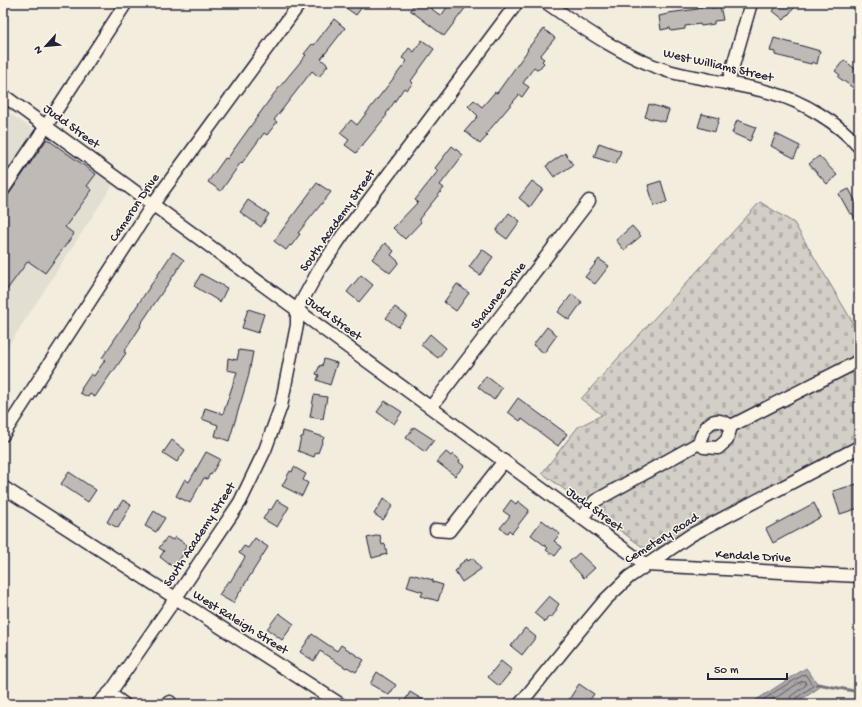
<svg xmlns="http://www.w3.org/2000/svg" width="862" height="707" font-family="'Gochi Hand',sans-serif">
  <defs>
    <pattern id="cemetery-stones" width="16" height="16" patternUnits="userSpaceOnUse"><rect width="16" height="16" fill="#d4cfc6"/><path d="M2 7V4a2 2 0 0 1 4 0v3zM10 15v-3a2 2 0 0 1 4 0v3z" fill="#b6b1ab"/></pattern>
    <pattern id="water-ripples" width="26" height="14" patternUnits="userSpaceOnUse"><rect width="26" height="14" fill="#aca7a6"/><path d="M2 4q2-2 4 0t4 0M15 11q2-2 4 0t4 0" fill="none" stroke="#8c8888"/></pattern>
  </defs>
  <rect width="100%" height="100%" fill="#f3edde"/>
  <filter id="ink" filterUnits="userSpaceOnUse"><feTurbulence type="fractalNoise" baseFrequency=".025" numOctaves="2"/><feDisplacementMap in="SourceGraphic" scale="8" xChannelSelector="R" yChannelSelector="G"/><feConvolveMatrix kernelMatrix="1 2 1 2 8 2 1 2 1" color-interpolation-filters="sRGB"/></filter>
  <g filter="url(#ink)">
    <path fill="#e3ded2" d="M3,109L114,183L3,354Z"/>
    <path fill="url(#cemetery-stones)" stroke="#7b7880" d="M760,202L794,223L859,333V441L658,548H644L542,473L578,427L602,415L581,399Z"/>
    <path fill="url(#water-ripples)" stroke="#75727b" d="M806,668L820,687L795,704H750Z"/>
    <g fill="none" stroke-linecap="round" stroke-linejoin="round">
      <path stroke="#595766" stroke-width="1" d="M757,704L776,691L805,674L813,686L795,699L793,704
        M766,704L802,681H805L806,685L791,696L788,704"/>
      <path stroke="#75727b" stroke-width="3" d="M816,685L818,684L859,692"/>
    </g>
    <path fill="#bfbab6" stroke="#22223b" d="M339,3H365L356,15Z
      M416,3H424L441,16L450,3H469L444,36L410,10Z
      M777,3H798L784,20L773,11L778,4Z
      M711,6V8L720,6L723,20L714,21V24L701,26L700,24L685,26V29L671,31L670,28L661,30L659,16L668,14V13L698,9V8Z
      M334,19L345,28L321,59L328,65L319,77L312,71L274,120L277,122L267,135L264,133L242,163L241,162L221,191L208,182L225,158L227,159L273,95L306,55L304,54L312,44L314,45Z
      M544,29L555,38L540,56L544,59L542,61L544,63L538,70L534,67L523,83L529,87L522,97L519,95L486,134L488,135L480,144L465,131L478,116L468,106L474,100L482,107L495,92L497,93L528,50L527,49Z
      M774,38L820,51L817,64L812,62L811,64L775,55V52L770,51Z
      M422,40L434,49L411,81L413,83L407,90L404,88L386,114L387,115L356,153L345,145L349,140L340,133L351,120L357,125L407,61L402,58L409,48L414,52Z
      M844,60L859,72V92L838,77L840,75L835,71Z
      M649,104L669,110L665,122L645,117Z
      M702,114L719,118L715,132L698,127Z
      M737,120L756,127L750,141L732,133Z
      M776,134L800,146L794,158L771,146Z
      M47,139L96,174L87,186L92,190L65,227L74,234L45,273L28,261L3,295V200L9,194Z
      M599,143L621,151L616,164L594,157Z
      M452,146L463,155L440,185L444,188L419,219L421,222L405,239L393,228L418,202L415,200L438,171L435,168Z
      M565,153L573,165L554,177L546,166Z
      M819,156L837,175L827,184L809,164Z
      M532,181L543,189L530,207L519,198Z
      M661,181L667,202L654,206L648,185Z
      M317,183L331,192L298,233L300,234L291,246L290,245L286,250L274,241Z
      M849,189L859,208V227L852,213L850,214L839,194Z
      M248,200L269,214L261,227L240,212Z
      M509,213L520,221L507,239L496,231Z
      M632,226L641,236L624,250L616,240Z
      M385,243L394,251L391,255L399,262L390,273L372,259Z
      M482,249L493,257L480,275L469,267Z
      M173,252L184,260L140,325L141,326L124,352L126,353L113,372H112L95,397L90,394L88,397L80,393L82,389H81L91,374L94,376L105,360L102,358Z
      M599,259L609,266L595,284L585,277Z
      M201,274L227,288L220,302L194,286Z
      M361,275L373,285L359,302L347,292Z
      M457,284L469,293L456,311L444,302Z
      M572,294L582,302L569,320L558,312Z
      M395,307L407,316L398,327L386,318Z
      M248,309L264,314L258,333L242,328Z
      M547,327L557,335L544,353L533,345Z
      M430,334L446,348L438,358L421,345Z
      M239,350L253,352L248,378L229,441L215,436L218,425L202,419L205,408L223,414L237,372L227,370L228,358L237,360Z
      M324,359L337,363L330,385L317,380L319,375L316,374L320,365L322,366Z
      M486,376L502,388L494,400L478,387Z
      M314,395L327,397L323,419L310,417Z
      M518,398L567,434L558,446L522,419L520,421L508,412Z
      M385,401L402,412L394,424L377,412Z
      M414,427L434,440L425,452L406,438Z
      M304,431L324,437L318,453L316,452L314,457L298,451L301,437H303Z
      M172,440L185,450L177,462L163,453Z
      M206,452L220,459L211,475L210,474L207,479L204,478L190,503L176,496L185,479L189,482Z
      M446,452L451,456L453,454L460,460L459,462L464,466L455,476L437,462Z
      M294,467L306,474L303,480L308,483L302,496L282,486L290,471L292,472Z
      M69,472L96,490L88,502L61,484Z
      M857,484L859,488V508L840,514L833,491Z
      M384,498L393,505L383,520L374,514Z
      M123,500L131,505L118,528L107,522L115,508L117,509Z
      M277,500L289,507L277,527L263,519L269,509L271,510Z
      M511,500L516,504L518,501L529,510V511L512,533L509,530L507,533L500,528L510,516L503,511Z
      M814,503L821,517L773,543L766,529Z
      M154,511L165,518L156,532L145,526Z
      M542,520L560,534L554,541L562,547L555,556L546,550L548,548L531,535Z
      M380,535L382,545L385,544L387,554L372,558L367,538Z
      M167,537L173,540L175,537L187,545L183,552L184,553L174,568L160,557L164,551L159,548Z
      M255,538L268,547L233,603L219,595L228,581L230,582L244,559L245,557L239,553L244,546L248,548Z
      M579,553L595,568L584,578L569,562Z
      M473,558L481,569L462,582L455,571L460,567L459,565L467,559L468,561Z
      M411,574L433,580V582L443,585L438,601L421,596L423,592L407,587Z
      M549,596L559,604L556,609L557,610L551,618L549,616L545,622L534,613Z
      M279,613L294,624L282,640L267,629Z
      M525,628L536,637L522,655L511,646Z
      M312,634L337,651L341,645L364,660L356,672L347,667L346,668L320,651L314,661L300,652Z
      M501,661L512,670L499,686L488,677Z
      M377,672L396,685L389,695L370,684Z
      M579,684L594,694L587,704H566Z
      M410,692L430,704H403Z"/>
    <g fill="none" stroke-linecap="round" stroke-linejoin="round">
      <defs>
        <path id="minor" d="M547,3C585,30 624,57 668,71C682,75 696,77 710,80C731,84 752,87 772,93C802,101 839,123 859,147
          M728,83L751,3
          M3,95L646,565L859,576
          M3,190L46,126L126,3
          M431,407L589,201
          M3,435L153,204L300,3
          M699,443L704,447L718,448L727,440L731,426
          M3,487L340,704
          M582,518L595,501L699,443C704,427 712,413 731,426L859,361
          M436,530L449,531L504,461
          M109,693L124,704
          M98,704L112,690L175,599L240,502L265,450L281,406L297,325V310L319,270L342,236L517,3
          M166,704L170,702
          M520,704L580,630L605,600L629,577L691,535L859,447"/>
      </defs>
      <use href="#minor" stroke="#22223b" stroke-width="15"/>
      <use href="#minor" stroke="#fcf5e5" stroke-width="12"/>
    </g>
  </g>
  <g text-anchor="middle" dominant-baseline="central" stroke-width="3" stroke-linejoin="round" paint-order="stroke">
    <g font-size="13" fill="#22223b" stroke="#fcf5e5">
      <text transform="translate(718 66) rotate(13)">West Williams Street</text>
      <text transform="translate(71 127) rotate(36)">Judd Street</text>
      <text transform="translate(135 208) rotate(-56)">Cameron Drive</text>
      <text transform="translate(338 221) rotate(-55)">South Academy Street</text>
      <text transform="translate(499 296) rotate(-52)">Shawnee Drive</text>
      <text transform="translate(333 319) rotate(36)">Judd Street</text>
      <text transform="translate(594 510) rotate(36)">Judd Street</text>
      <text transform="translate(200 535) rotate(-57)">South Academy Street</text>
      <text transform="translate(662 539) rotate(-32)">Cemetery Road</text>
      <text transform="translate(753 557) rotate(3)">Kendale Drive</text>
      <text transform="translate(240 623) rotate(32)">West Raleigh Street</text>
    </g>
  </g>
  <rect width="862" height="707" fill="none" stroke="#fcf5e5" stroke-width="16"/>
  <rect x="8" y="8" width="846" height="691" fill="none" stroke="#22223b" stroke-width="1.5" filter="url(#ink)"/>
  <g transform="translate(46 46) rotate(243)" stroke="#fcf5e5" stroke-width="3" paint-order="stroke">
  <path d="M0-3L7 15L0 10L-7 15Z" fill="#22223b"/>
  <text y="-6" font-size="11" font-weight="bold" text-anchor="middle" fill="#22223b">N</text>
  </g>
  <path d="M708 673v6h79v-6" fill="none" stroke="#22223b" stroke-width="2"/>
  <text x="714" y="673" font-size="12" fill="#22223b" stroke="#fcf5e5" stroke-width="3" paint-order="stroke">50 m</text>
</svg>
